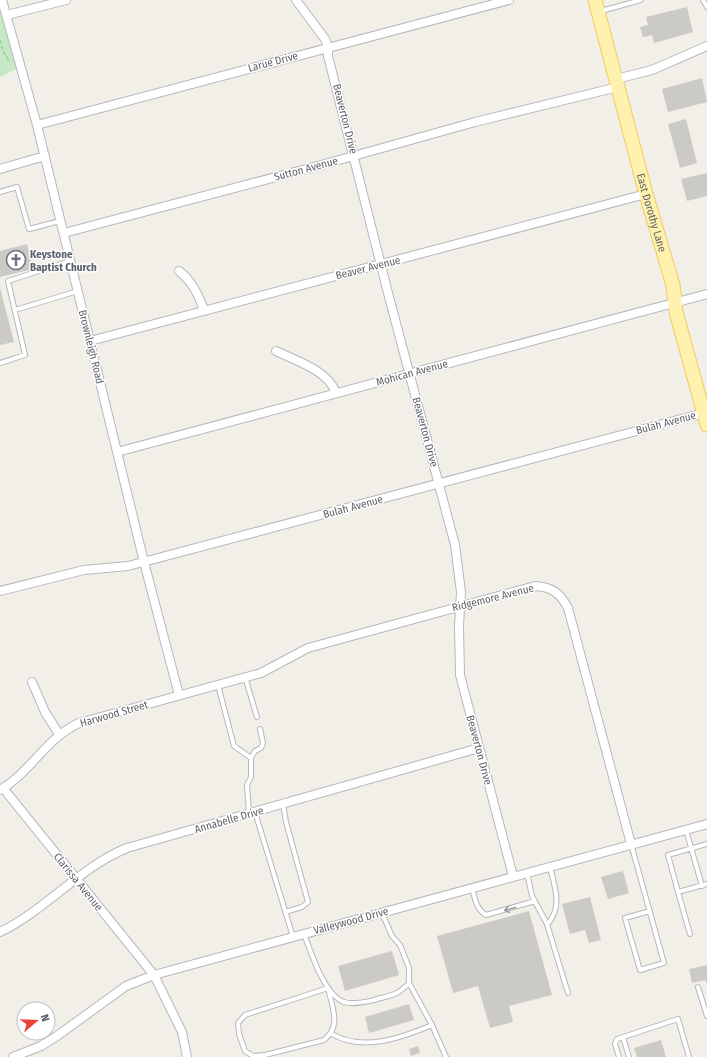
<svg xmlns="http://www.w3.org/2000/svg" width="707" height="1057" font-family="'Fira Sans Condensed',sans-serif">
  <rect width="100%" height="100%" fill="#f1efe8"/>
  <path fill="#c5e8c5" d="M0,12L18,68L0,77Z"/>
  <path fill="#cccac5" d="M687,7L693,32L654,43L652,35L643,37L640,27L648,25L646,17Z
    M702,78L707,102L668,112L662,89Z
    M686,119L697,163L680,168L668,124Z
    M707,173V196L687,201L681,179Z
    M27,244L33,269L0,277V251Z
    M0,288L14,342L0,345Z
    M623,871L629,893L608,899L601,877Z
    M590,897L601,940L589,943L585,930L570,934L562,904Z
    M529,911L552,995L509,1006L513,1022L490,1028L478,986L453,993L437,936Z
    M392,951L399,975L345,991L338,966Z
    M707,965V984L705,980L692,983L689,969Z
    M409,1004L414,1020L369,1033L365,1017Z
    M661,1040L666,1057H637L634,1048Z
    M418,1046L420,1053L411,1056L409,1049Z"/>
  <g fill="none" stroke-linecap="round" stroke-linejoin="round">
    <defs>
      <path id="lane" d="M703,0L707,7
        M601,11L641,0
        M0,192L17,187L29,229L60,221
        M15,310L78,291
        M0,363L25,355L8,281L70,261
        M245,677L257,717
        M218,685L234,746L251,758
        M283,804L286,822L308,902L302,907L285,912
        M255,812L293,937
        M249,813L247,785L251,777V758L255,751L261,748L263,743L260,729
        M686,830L702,886
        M631,844L664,963L640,970L625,918L650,911
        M527,873L532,896L547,924L568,993
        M472,888C475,899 476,909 486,915L535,901
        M678,892L668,855L707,844
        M547,925C563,907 555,888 550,867
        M304,934C311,952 324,995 344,1002C353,1005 365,1002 374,1000C391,995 397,996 409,983V968L400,945L392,936L382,913
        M690,934L678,892L707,884
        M409,983L432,1025L446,1057
        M698,987L707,1016
        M328,988C332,1007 342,1026 324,1040L265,1055L253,1056L245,1051L239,1034L238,1023L245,1015Z
        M332,1034C363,1052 401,1038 432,1025
        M623,1037L629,1057
        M619,1057L615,1044L617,1039L678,1019L689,1057"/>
      <path id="street" d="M2,0L37,125L144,562L179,695
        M296,0L325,39L328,47V56L388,293L455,545L461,592L459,627L460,675L513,876
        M7,15L66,0
        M616,79L652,70L707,46
        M37,125L509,0
        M0,169L45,156
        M64,233L325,164L475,122L618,87
        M179,271C192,281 198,294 204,310
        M90,341L646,194
        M276,351C296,361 328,370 336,393
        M117,452L707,294
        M0,591L84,570L128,566L704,413
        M32,682L45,712L59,734
        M3,788L154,975L182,1032L187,1057
        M0,790C31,772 46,738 79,723L261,673L308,648L535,586C552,587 560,593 568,608L631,844
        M0,932C46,910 80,867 127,848L479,748
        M13,1057L41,1046L57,1036L126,986L154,975L707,824"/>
      <g id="primary">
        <path id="s1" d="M595,0L646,194L673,285L676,312L707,425"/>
      </g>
    </defs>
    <use href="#lane" stroke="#b5b8bc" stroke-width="6"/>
    <use href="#street" stroke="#b5b8bc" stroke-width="10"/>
    <use href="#primary" stroke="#f2c960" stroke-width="15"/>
    <path stroke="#9cc7a9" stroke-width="1.5" stroke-dasharray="4 2" stroke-linecap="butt" d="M0,40L3,51L10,62"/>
    <use href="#lane" stroke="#fff" stroke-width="4"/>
    <use href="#street" stroke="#fff" stroke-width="8"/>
    <use href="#primary" stroke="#fff2af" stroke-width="13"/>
  </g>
  <defs><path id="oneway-shaft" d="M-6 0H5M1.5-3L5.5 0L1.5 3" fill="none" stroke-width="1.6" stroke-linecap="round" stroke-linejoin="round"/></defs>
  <use stroke="#979a9d" href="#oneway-shaft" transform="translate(510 909) rotate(166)"/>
  <defs>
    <symbol id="church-ring" viewBox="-11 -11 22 22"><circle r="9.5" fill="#fff" stroke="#6b7280" stroke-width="1.5"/><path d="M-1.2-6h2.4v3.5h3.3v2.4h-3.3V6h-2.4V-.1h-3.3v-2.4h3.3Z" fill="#6b7280"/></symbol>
  </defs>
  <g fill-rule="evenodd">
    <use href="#church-ring" x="5" y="249" width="22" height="22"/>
  </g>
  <g text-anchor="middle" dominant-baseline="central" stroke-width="3" stroke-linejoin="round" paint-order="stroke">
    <g font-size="11" fill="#5f6368" stroke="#fff">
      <text transform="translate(273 62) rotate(-15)">Larue Drive</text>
      <text transform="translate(345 119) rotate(76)">Beaverton Drive</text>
      <text transform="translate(306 169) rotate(-15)">Sutton Avenue</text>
      <text stroke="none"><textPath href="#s1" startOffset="220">East Dorothy Lane</textPath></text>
      <text transform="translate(368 268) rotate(-14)">Beaver Avenue</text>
      <text transform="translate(91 347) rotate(76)">Brownleigh Road</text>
      <text transform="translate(412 373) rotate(-15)">Mohican Avenue</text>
      <text transform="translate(666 423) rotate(-15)">Bulah Avenue</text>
      <text transform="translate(425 432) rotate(75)">Beaverton Drive</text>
      <text transform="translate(353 507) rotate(-15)">Bulah Avenue</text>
      <text transform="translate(493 598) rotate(-14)">Ridgemore Avenue</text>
      <text transform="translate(114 714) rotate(-16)">Harwood Street</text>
      <text transform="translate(479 750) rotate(75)">Beaverton Drive</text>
      <text transform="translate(229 820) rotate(-16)">Annabelle Drive</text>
      <text transform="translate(78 882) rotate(51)">Clarissa Avenue</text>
      <text transform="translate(351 921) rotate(-15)">Valleywood Drive</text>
    </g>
    <g font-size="11" font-weight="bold" fill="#5b616d" stroke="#fff" text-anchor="start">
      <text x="30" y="254">Keystone<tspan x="30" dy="13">Baptist Church</tspan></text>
    </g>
  </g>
  <g transform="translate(36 1021) rotate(71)"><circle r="19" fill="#ffffff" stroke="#bfc1c3"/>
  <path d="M0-3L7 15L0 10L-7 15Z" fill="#ea4335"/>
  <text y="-6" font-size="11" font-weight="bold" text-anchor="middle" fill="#5f6368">N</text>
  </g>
</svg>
